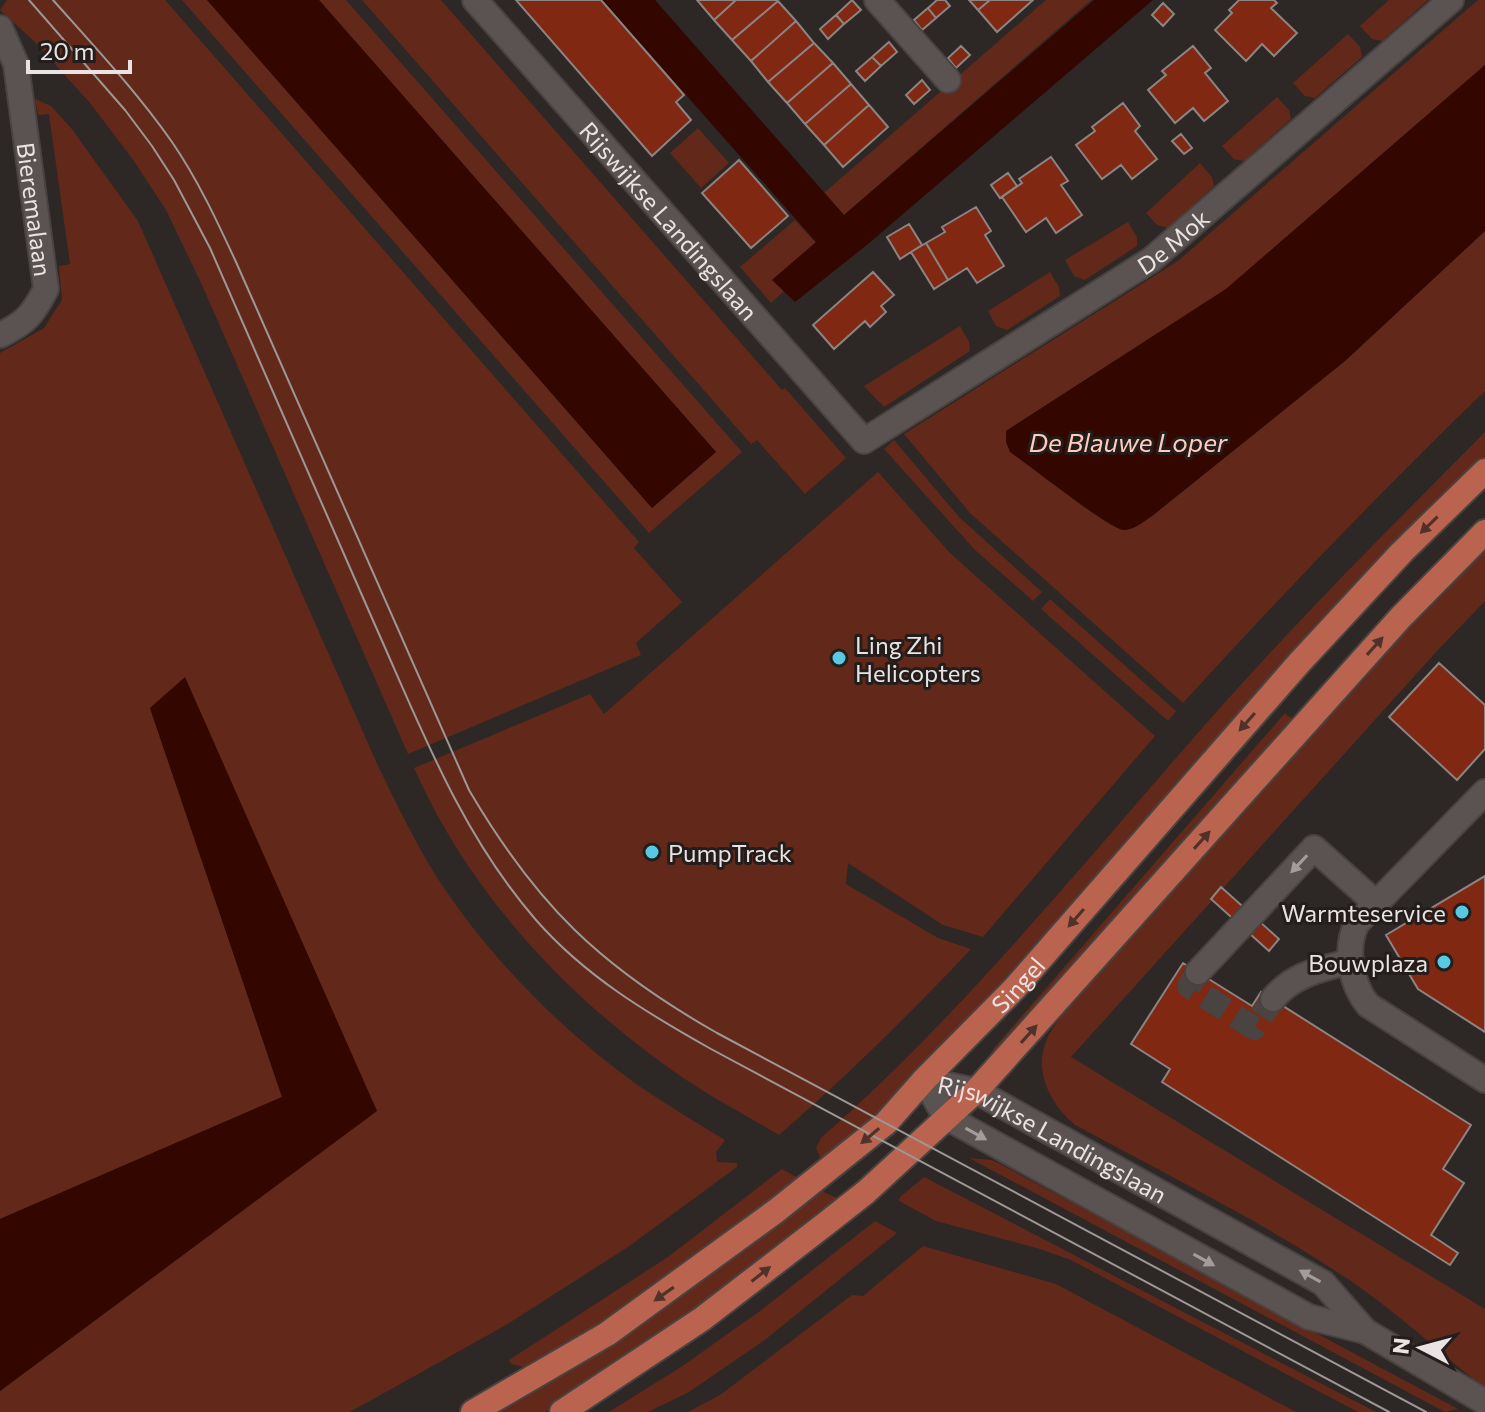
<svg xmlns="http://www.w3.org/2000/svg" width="1485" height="1412" font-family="Commissioner,sans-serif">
  <rect width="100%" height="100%" fill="#2d2725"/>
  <path fill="#62291a" d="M7,0H165L639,542L634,548L682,602L636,643L641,655L408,754L202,285L166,210L134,161L90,103L35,42L0,10Z
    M182,0H207L652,508L716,452L319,0H346L742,452L649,533Z
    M362,0H441L782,390L785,388L846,458L805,494L757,440L751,444Z
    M1046,0H1091L844,215L824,193Z
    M1389,0H1428L1382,41L1372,39L1360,26Z
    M1478,0H1485V65L1226,289L1006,431L1010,452C1030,465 1108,529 1124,530C1134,530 1144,521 1152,516L1345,361L1485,231V391C1381,491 1281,596 1183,703L970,513L904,434L1178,261Z
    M1348,34L1360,47L1362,57L1315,98L1305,96L1293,83Z
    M1277,97L1289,110L1291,119L1244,161L1234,159L1222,146Z
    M35,99L51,106L71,128L138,221L378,766C397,804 415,843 438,879C491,960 563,1032 642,1088C669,1106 697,1123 725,1140L716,1152L717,1162L737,1163V1167L628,1247L506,1325L350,1412H0V1391L377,1110L150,708L282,1097L0,1219V353L44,328L62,300L59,266L70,264L49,114L38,115Z
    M698,128L729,163L701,188L670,153Z
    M1200,163L1212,177L1214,186L1168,228L1157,225L1146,213Z
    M795,220L816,243L773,279L784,291L771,303L740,267Z
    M1128,222L1137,237V246L1085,280L1074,276L1065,260Z
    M1050,272L1059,287L1060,296L1007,330L996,326L988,311Z
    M960,326L969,342L970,351L884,407L864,386Z
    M1485,432V460L1006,985L881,1112L825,1160L820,1157L816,1148L821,1138C963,1013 1080,867 1204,726C1293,624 1390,528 1485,432Z
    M894,440L959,517L1042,592L1033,601L975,550L884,449Z
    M878,472L950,553L1155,736L983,937L943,925L848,863L846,884L938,938L971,949C910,1014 847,1076 779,1135C742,1113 703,1093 669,1068C561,991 468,890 414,768L590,694L604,714Z
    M1485,545V601L1437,651L1071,1057L1485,1309V1386L1473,1379C1432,1345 1392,1309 1348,1279C1261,1221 1166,1174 1075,1125C1050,1104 1033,1071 1047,1039C1053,1025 1065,1013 1073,1001L1265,778Z
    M1050,599L1176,711L1168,721L1041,609Z
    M1285,713L1294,721L985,1063L994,1048Z
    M969,1158L992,1160L1002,1165L1458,1409L1445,1412Z
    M782,1169L802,1180L702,1258L533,1369L511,1364L509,1360L668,1257Z
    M924,1177L1376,1412H1358L1071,1260L1040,1249L936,1221L899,1201L900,1197Z
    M820,1190L841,1200L799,1238L560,1403L545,1412H492Z
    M875,1221L897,1233L766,1339L689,1392L648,1412H609L681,1367L760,1311Z
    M923,1246L1056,1284L1296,1412H688L720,1395L852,1295L863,1296Z"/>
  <path fill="#330600" d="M207,0H319L716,452L652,508Z
    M602,0H655L844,215L1094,0H1153L868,244L795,302L772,280L816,242Z
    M1485,65V231L1345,361L1152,516C1144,521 1134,530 1124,530C1109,529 1030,465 1010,452L1006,442V431L1226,289Z
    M185,677L377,1111L0,1391V1219L282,1097L150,708Z"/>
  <path fill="#802812" stroke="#8c8482" stroke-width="2" d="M516,0H601L684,95L676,102L691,120L652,156Z
    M697,0H736L714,20Z
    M736,0H777L778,1L732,40L714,20Z
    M852,0L861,10L844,24L836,15Z
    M937,0H945L950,6L936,18L928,8Z
    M969,0H990L978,10Z
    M990,0H1033L997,32L978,10Z
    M1239,0H1274L1277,3L1271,8L1297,33L1274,56L1262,44L1246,61L1215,30L1232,13L1229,10Z
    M778,1L796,21L751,61L732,40Z
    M1163,3L1174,14L1163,26L1152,15Z
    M928,8L936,18L922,30L914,20Z
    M836,15L844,24L828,39L820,29Z
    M796,21L814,43L768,82L751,61Z
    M889,42L897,52L881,66L872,57Z
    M814,43L833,63L787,103L768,82Z
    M961,46L970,55L956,68L948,58Z
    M1193,46L1211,68L1205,73L1228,101L1204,121L1193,108L1175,123L1148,90L1166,75L1162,71Z
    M872,57L881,66L865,81L856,71Z
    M833,63L851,84L805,124L787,103Z
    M922,80L930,90L914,104L906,95Z
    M851,84L869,105L824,145L805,124Z
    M1123,103L1140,126L1135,131L1157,159L1132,179L1121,165L1102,179L1076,145L1095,131L1092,127Z
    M869,105L888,127L843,167L824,145Z
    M1181,134L1192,148L1184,154L1172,141Z
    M1051,157L1068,181L1061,185L1082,215L1056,233L1046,218L1026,232L1002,197L1022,183L1019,179Z
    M739,160L788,216L751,248L702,193Z
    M1008,173L1017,186L1000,198L991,185Z
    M976,207L991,231L985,235L1004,266L977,283L967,268L948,280L926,243L945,232L942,227Z
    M909,224L922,245L900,259L887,237Z
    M926,243L948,280L934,289L911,252Z
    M873,272L894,295L881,306L886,312L870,327L865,321L834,349L813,325Z
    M1439,663L1485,705V749L1457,780L1389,717Z
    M1485,876V1032L1418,989L1386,935Z
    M1221,887L1279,939L1269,951L1211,899Z
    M1183,963L1252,1006L1261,992L1471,1125L1443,1169L1464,1183L1431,1235L1458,1253L1450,1265L1162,1082L1170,1069L1131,1044Z"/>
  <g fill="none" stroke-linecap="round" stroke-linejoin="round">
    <path stroke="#494342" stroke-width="24" stroke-dasharray="24 12" stroke-linecap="butt" d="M1198,972L1189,986L1254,1028L1273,999"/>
    <defs>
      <g id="minor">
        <path id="s1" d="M475,0L864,441L1151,260L1451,0"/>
        <path d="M877,0L948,80"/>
        <path id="s2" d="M0,28L16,64L46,289C33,314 26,323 0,335"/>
        <path d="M1485,792L1357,923C1344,949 1351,984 1368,1005L1485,1080"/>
        <path d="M1198,972L1314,848L1377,904"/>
        <path d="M1273,999C1293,974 1322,969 1351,961"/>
        <path d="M924,1080L946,1117L1309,1317L1365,1331L1485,1402"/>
        <path id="s3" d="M924,1080L976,1091L1323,1283L1365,1331"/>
      </g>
      <g id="major">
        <path id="s4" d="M473,1412L607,1334L776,1211L886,1123L924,1080L1014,989L1299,663L1402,552L1485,471"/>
        <path d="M562,1412L702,1319L828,1222L866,1192L976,1091L1401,617L1485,532"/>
      </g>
    </defs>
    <use href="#minor" stroke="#484341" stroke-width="28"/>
    <use href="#major" stroke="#484341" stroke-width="28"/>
    <use href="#minor" stroke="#5b5352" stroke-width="24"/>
    <use href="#major" stroke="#ba644f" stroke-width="24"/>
    <path stroke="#9d9896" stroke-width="2" d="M29,0L125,110L152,146L174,180L210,248C266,373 320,499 375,625C421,728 461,834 536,920C585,976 647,1013 711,1049L1389,1412
      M53,0C94,46 137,92 172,142C198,180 217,221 236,262L469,790C537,906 601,967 717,1033L1426,1412"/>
  </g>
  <defs><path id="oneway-solid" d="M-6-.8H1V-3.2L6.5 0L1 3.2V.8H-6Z" transform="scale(2)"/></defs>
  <g fill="#50322b">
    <use href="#oneway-solid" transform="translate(1429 525) rotate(136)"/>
    <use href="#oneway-solid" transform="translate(1375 646) rotate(-48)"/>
    <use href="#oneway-solid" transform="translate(1247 722) rotate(131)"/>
    <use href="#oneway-solid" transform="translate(1202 840) rotate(-48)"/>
    <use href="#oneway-solid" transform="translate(1076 918) rotate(131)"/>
    <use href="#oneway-solid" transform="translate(1029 1034) rotate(-48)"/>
    <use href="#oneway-solid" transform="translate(870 1136) rotate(140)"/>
    <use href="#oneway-solid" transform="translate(761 1274) rotate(-38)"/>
    <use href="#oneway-solid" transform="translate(664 1294) rotate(145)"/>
  </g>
  <g fill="#a29c9a">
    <use href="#oneway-solid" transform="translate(1299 864) rotate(133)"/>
    <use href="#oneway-solid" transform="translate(976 1134) rotate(29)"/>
    <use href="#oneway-solid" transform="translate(1204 1260) rotate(29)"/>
    <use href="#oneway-solid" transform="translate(1310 1276) rotate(-151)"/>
  </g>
  <g fill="#57c9e3" stroke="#231d1b" stroke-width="3">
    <circle cx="839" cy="658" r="8"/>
    <circle cx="652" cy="852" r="8"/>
    <circle cx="1462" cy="912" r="8"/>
    <circle cx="1444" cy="962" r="8"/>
  </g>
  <g text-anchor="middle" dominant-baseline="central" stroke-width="6" stroke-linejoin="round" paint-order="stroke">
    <g font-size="24" fill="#e9e4e3" stroke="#231d1b">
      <text stroke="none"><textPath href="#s2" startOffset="186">Bieremalaan</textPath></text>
      <text stroke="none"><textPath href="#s1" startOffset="294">Rijswijkse Landingslaan</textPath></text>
      <text stroke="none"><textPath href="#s1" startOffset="956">De Mok</textPath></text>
      <text stroke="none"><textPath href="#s4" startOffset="696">Singel</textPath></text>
      <text stroke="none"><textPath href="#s3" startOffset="142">Rijswijkse Landingslaan</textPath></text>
    </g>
    <g font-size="24" fill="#e9e4e3" stroke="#231d1b" text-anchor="start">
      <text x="855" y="644">Ling Zhi<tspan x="855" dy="28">Helicopters</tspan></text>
      <text x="668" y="852">PumpTrack</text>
      <text x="1446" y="912" text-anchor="end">Warmteservice</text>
      <text x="1428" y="962" text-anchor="end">Bouwplaza</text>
    </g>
    <g font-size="26" font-style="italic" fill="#ffcbbd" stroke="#231d1b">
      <text x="1128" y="441">De Blauwe Loper</text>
    </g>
  </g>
  <g transform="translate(1421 1348) rotate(276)" stroke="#231d1b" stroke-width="6" paint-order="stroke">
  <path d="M0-6L14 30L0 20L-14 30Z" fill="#e9e4e3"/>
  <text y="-12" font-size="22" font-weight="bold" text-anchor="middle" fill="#e9e4e3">N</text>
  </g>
  <path d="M28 60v12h102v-12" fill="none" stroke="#e9e4e3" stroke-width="4"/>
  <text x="40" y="60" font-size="24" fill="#e9e4e3" stroke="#231d1b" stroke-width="6" paint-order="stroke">20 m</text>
</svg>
